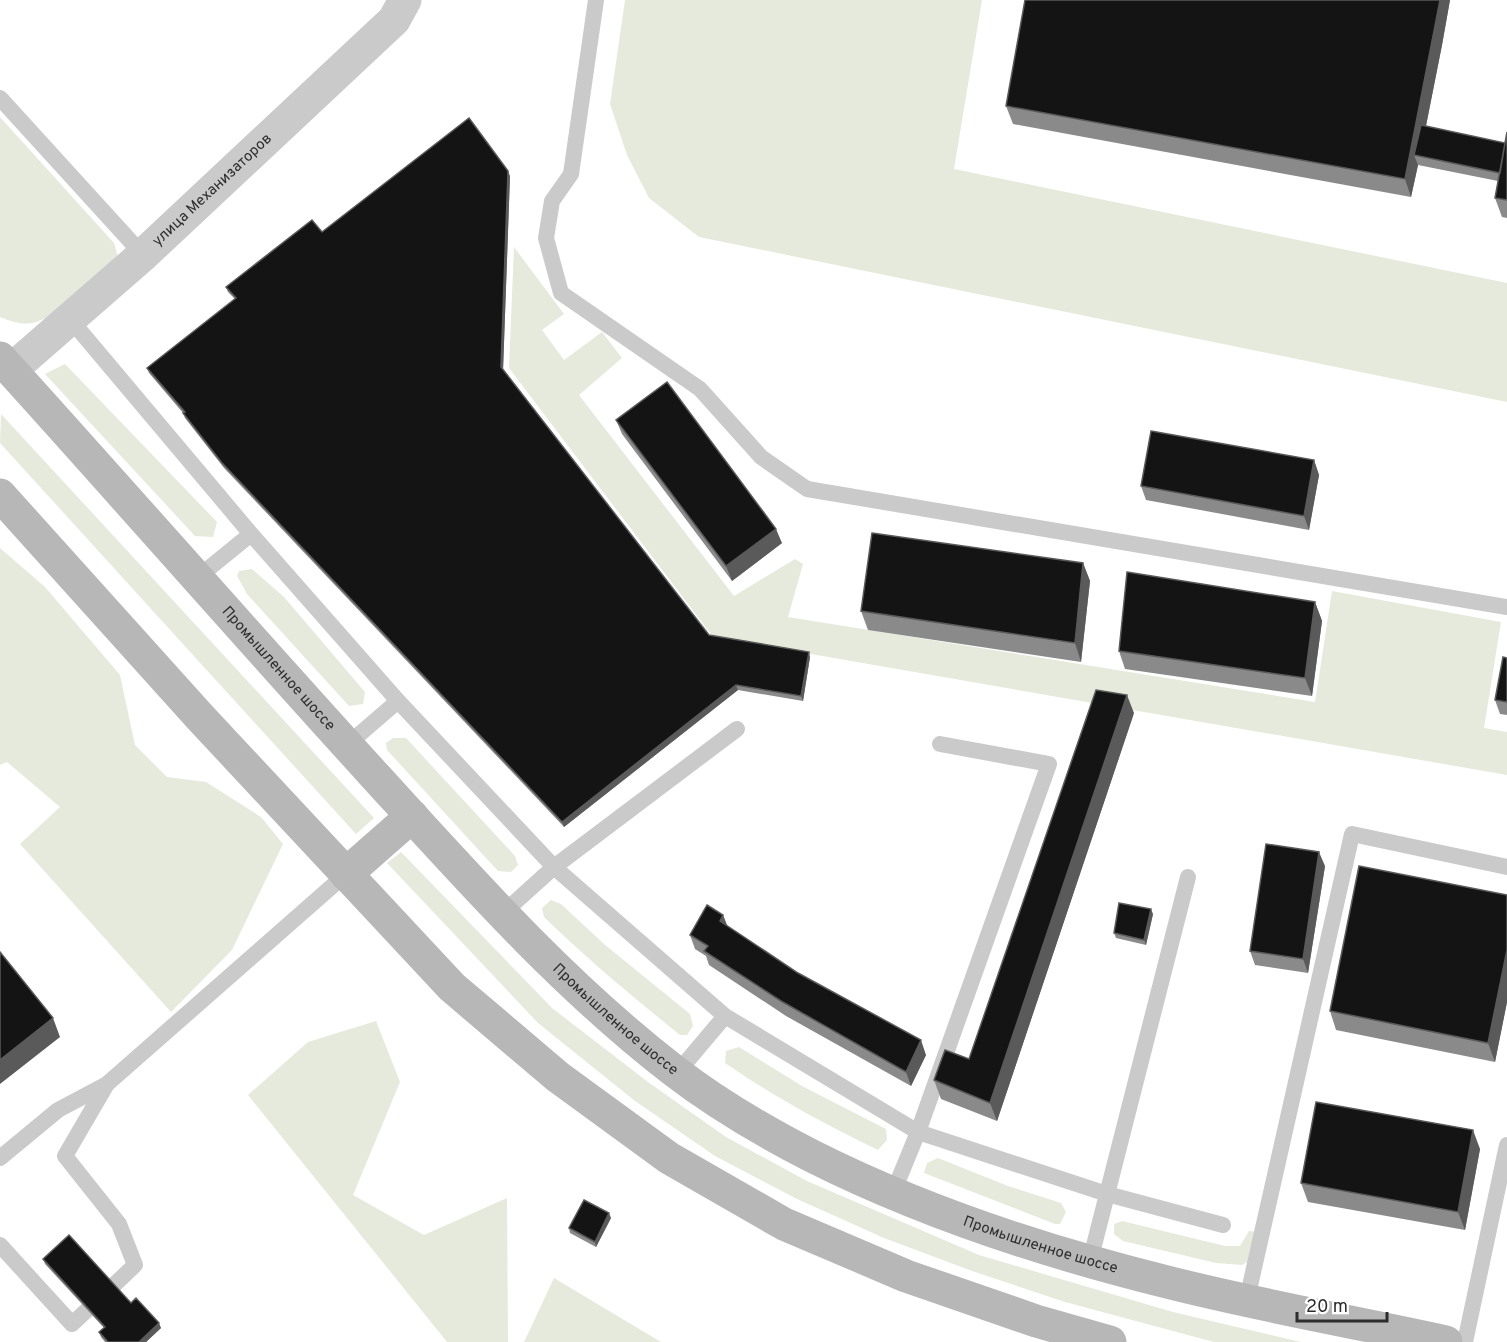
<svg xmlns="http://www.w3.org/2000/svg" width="1507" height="1342" font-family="Overpass,sans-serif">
  <rect width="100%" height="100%" fill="#fff"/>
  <path fill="#e6eadc" d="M625,0H982L954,169L1507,283V402L699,237L649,198L627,155L610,104Z
    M0,117L114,243L118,257C100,273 54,321 32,323C21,325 10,321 0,317Z
    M514,247L564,314L542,330L564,360L602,332L622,358L579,395L734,596L795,559L803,564L788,617L1315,702L1332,591L1501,622L1484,728L1507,732V775L713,637L509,368Z
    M65,364L217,522L213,537L195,536L45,374Z
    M1,414L374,818L356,834L0,443Z
    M0,548L45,587L120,675L135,745L167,777L206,782L261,817L283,844L232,950L171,1012L20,844L60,807L7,762L0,765Z
    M252,569L284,597L365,692L363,704L349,706L247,594L237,576L239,571Z
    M393,738H406L515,856L518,865L511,872L498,871L387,750L386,743Z
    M401,852L552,1008L648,1082L726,1137L807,1181L979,1255L1173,1312L1301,1342H1214L1065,1302L972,1271L884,1238L797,1199L715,1156L635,1101L538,1023L387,863Z
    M551,900L561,904L604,944L690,1014L693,1026L687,1035H680C633,997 587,959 544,917L542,908Z
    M376,1021L400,1082L353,1195L424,1235L507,1198L508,1342H447L248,1095L308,1042Z
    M739,1047L802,1086L886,1129L887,1140L878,1150C825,1124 774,1097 725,1063L726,1051Z
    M938,1158L1008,1186L1061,1203L1066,1212L1060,1224H1055L924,1173L927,1163Z
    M1122,1221L1225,1246H1240L1249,1231L1258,1232L1249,1261L1242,1265L1216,1263L1123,1241L1114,1234V1224Z
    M554,1278L661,1342H524Z"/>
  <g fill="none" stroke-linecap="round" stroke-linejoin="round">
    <path stroke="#cacaca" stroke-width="16" d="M596,0L571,174L552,201L546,238L561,293L700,389L761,457L807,489L1507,607
      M0,98L143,255
      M70,319L251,534L398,701L554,867L725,1016L918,1132L1107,1194L1223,1225
      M197,578L251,534
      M347,745L398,701
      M503,913L554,867L737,729
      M677,1073L725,1016
      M107,1084L346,874
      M0,1158L58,1110L107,1084L65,1156L119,1224L135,1265L113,1286
      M893,1193L918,1132L1049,764L940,744
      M0,1245L72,1324L87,1310
      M1090,1261L1188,877
      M1247,1299L1352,834L1507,867
      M1465,1342L1507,1145"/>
    <path stroke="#cacaca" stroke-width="33" id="s1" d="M11,370L143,255L394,20L405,0"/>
    <g stroke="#b7b7b7" stroke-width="33">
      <path id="s2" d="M0,358C126,497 250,639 376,777C469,879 563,985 673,1070C713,1101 767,1133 812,1156C925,1213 1049,1253 1171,1283C1262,1306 1355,1322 1446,1342"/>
      <path d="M0,495L199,716L452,987L558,1077L669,1158L784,1224L906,1276L1036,1321L1110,1342"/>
      <path d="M346,874L412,816"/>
    </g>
  </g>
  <path fill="#8a8a8a" d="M1025,0H1450L1442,45L1426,126L1505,143L1507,132V218L1502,217L1495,198L1498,181L1418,165L1411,197L1013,124L1006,106Z
    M510,176L503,369L709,635L810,657L803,701L738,690L564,827L224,468L185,418L183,413L149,373L147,368L235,299L228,292L226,287L322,232Z
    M616,420L782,543L732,581L622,434Z
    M1314,460L1319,475L1309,530L1146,500L1141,486Z
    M1083,563L1090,581L1081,662L868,630L861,611Z
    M1315,602L1322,621L1312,696L1125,669L1119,651Z
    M1507,658V715L1500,714L1495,700Z
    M1134,713L997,1121L941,1099L934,1080L969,1059Z
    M1325,866L1308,973L1255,965L1250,951Z
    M1507,895V1002L1495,1062L1336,1030L1330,1011Z
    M1153,914L1146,945L1116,938L1114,933Z
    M723,915L727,926L798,973L926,1055L911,1086L786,1016L709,965L706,956L695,949L690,935Z
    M1480,1149L1465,1230L1308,1202L1301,1183Z
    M611,1218L596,1247L570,1233L569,1228Z
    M43,1259L131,1303L161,1328L146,1342H105L101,1337L99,1332L104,1328L45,1264Z"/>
  <path fill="#5a5a5a" d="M1440,0H1450L1442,45L1420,156L1414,155L1418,165L1411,197L1405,179Z
    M508,171L510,176L503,372L501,367Z
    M1314,460L1319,475L1309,530L1304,516Z
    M776,529L782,543L732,581L726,566Z
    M1083,563L1090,581L1081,662L1075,643Z
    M1315,602L1322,621L1312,696L1305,678Z
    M809,652L810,657L803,701L801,696Z
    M736,685L738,690L564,827L562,822Z
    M1127,695L1134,713L997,1121L990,1103Z
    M1319,852L1325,866L1308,973L1303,959Z
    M1151,909L1153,914L1146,945L1144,940Z
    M723,915L729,930L720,921Z
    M1507,950V1002L1495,1062L1488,1043Z
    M53,1018L60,1037L0,1084V1060Z
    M921,1040L926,1055L911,1086L906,1072Z
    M1473,1130L1480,1149L1465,1230L1458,1212Z
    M609,1213L611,1218L596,1247L595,1242Z
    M159,1323L161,1328L146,1342H139Z"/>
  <path fill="#141414" stroke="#5a5a5a" stroke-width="1.5" d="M1025,0H1440L1435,26L1405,179L1006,106Z
    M469,118L508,171L501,367L709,635L809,652L801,696L736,685L562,822L222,463L183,413L185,412L147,368L236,298L226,287L312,220L322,232Z
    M1421,125L1505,143L1500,173L1414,155Z
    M1507,132V200L1495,198Z
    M667,382L776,529L726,566L616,420Z
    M1151,431L1314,460L1304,516L1141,486Z
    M872,533L1083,563L1075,643L861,611Z
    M1127,572L1315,602L1305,678L1119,651Z
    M1503,657L1507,658V702L1495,700Z
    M1096,690L1127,695L990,1103L934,1080L945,1050L969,1059Z
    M1266,844L1319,852L1303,959L1250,951Z
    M1359,866L1507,895V950L1488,1043L1330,1011Z
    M1119,903L1151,909L1144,940L1114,933Z
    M707,905L723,915L720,921L798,973L921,1040L906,1072L781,1001L704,951L708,946L690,935Z
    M0,952L53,1018L0,1060Z
    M1316,1102L1473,1130L1458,1212L1301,1183Z
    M584,1200L609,1213L595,1242L569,1228Z
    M69,1235L131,1303L136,1298L159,1323L139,1342H108L99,1332L105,1327L43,1259Z"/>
  <g text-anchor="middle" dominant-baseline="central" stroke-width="6" stroke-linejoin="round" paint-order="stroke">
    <g font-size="15" fill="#2d2d2d" stroke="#fff">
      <text stroke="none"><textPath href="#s1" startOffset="270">улица Механизаторов</textPath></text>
      <text stroke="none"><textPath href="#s2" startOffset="417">Промышленное шоссе</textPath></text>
      <text stroke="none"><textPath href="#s2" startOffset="904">Промышленное шоссе</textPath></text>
      <text stroke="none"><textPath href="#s2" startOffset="1390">Промышленное шоссе</textPath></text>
    </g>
  </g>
  <path d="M1297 1312v9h90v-9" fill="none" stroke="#2d2d2d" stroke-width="3"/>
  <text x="1306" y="1312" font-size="18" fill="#2d2d2d" stroke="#ffffff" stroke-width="4.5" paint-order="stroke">20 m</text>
</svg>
